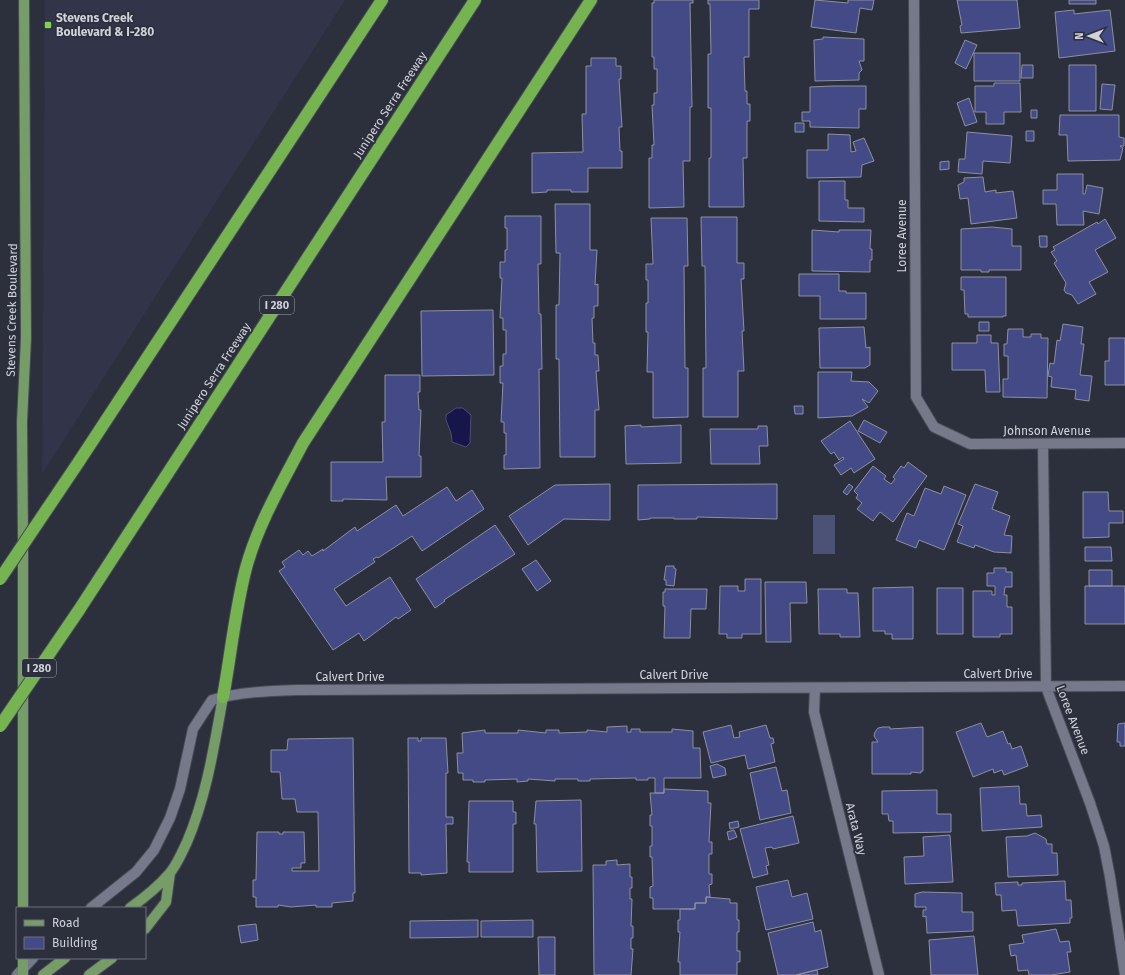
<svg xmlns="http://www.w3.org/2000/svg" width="1125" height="975" font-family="'Fira Sans',sans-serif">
  <rect width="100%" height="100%" fill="#2c2f3c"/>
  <path fill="#323549" d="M45,0H345L42,474Z"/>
  <path fill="#4c5276" d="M813,515H835V554H813Z"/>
  <path fill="#16164b" stroke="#4e4e76" d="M456,408H463L471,415L470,443L466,447L452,442L451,433L446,420V415Z"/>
  <path fill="#444a85" stroke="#8c90a0" d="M654,0H693V3H690L692,107H690V161H683L684,207L649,208V158H652V145H654L652,105H654V93H657V69H654V57H652V3H654Z
    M708,0H759V9H749V57H744L745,91H747V104H750V121H747V158H743L744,207H709V158H711V108H708V54H711L710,4H708Z
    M815,0L848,3V0H874L872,10L860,8L856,33L811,27Z
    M957,0H1017L1020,28L961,33L960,26L962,25Z
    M1069,0H1096V4H1069Z
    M1074,10V14L1110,10L1115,51L1059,58L1055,12Z
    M823,37L864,39V61H859L862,70L859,73V80L815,81L814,40L823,39Z
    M965,40L977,45L966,69L955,63Z
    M974,53H1020V81H974Z
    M591,58H616V66H621V79H619L622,127H619L620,151H622V168H588V192H571V190H547V192L532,193V153L583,152L582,114H586V66H591Z
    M1022,65H1033V78H1021Z
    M1069,65H1096V111H1069Z
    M994,83H1020L1021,112H1004V124H986V112H975V86H994Z
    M1102,84L1115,85L1112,110L1100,109Z
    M832,86H866V109H859V128L810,127V121H802V112H810V87Z
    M969,98L977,122L965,126L957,103Z
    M1031,110H1037V118H1031Z
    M1060,115H1119V137L1124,138V146H1120L1123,148L1120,160L1068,161L1067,135H1059Z
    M795,123H804V132H795Z
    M1026,131H1034V141H1026Z
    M967,132L1012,136L1010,163L983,161L982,174L958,172L959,159H965Z
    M828,134L850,135L851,152L856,151L853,142L864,138L874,161L862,165L861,177L807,178V150H828Z
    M949,161V169L940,170V162Z
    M1057,174H1083V194H1085L1087,185L1103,188L1099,214L1083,211L1084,225H1057L1056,204H1043V190H1057Z
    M983,177L985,192L996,190V193L1013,191L1017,218L971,224L968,198L960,199L958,185L964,182V178Z
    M819,181H845V200H848V208H864V222L819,221Z
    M555,204H590V250H597L595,285L598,284V306H594V318H592L593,343H595V355H598L599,371H596L599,410H595V457H560L559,359H556V305H559L560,253H556Z
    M505,216H541V264H538L539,314H541L542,369H539L540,468L504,469V455H506V433H504V422H501L503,383H500V366H503V354H506V330H503V318H500L502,278H500V262H505V250H507V228H505Z
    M701,217H737V263H744V279H741L744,331H742L744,371H738V417H703V368H706L705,266H702Z
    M651,218H687L688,266H684L685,368H688V417L653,418V372H647L648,332H646V303H648V280H646V264H653Z
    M1105,219L1116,238L1095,250L1108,272L1089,282L1096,294L1078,304L1072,295L1066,293L1064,290L1066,283L1054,263L1057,261L1051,252L1055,250L1053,247L1097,222L1098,224Z
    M992,227L1012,229V246H1021V270H989V272H981V270H961V229Z
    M812,230L839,232V230H871L870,249H872V260H870V272L812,271Z
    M1039,236H1047V247H1040Z
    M799,274H839V291H846V293H866V319H820V296H799Z
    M961,277H1006V316H1003V317H968V314H965L964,290H961Z
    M493,310L494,375L422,376L421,311Z
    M979,322H989V331H979Z
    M1063,324L1083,327L1081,344H1084L1080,375L1092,376L1089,401L1075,399L1076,390L1051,387L1052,377L1048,376L1050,363L1054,364L1057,340L1060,341Z
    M864,327L866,348L870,347V365L865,368H820L819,328Z
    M1008,329H1023V337H1031V334H1041V338H1048L1047,398L1003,397V379H1008V356H1004V344H1007Z
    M977,335H991V343H998L1000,392H986L985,370H952V343H977Z
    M1109,338H1125V385H1105V361H1109Z
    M818,372H852L851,381L869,382L878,391L869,403L862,399L868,407L852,416L818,418Z
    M385,375H420V392H418L419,410H421L419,456H421V477H386L387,500L343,499V501H331V462H383L382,422H385Z
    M794,406H803V414H795Z
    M864,420L887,432L880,443L858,431Z
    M850,421L875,459L854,473L851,468L841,475L834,465L844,459L843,457L839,460L834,452L831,454L821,441Z
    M641,425V427L681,425V463L626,464L625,426Z
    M758,426H767L768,446H759L760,464H711L710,429H758Z
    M908,462L927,476L893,522L880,512L873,521L857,509L862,503L856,498L858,495L854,491L873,466L886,476L884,479L891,484L895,479L893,477L901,466L904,468Z
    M610,484V520L564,519L528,545L509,516L555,485Z
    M777,484V519L697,517V519H674V518H650V519L638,520V485Z
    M849,484L853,487L847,495L843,492Z
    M975,484L998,492L992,509L1010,516L1004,535L1012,536L1011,553L994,552L975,545L974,548L957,542L963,526L958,524Z
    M944,486L966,495L944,550L919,540L916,548L896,540L907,513L914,516L925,488L941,494Z
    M447,487L456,501L472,490L484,509L422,551L412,536L378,558L377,557L373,559L375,562L334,589L346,606L390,577L411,610L398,619L396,617L364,641L359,633L333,650L279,571L285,567L282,562L299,550L303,555L308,551L312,556L323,549V551L355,527L357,531L396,505L403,516Z
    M1083,492H1108L1109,511H1123V523H1109V537L1083,538Z
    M495,525L515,554L444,600L445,601L435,608L416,579Z
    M1085,547H1111L1112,561H1085Z
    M536,560L551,581L537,591L522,569Z
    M666,566H674V568L676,569L674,586L666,585V580H664Z
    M994,568H1006V572H1012V587H1005L1004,595H1007V607H1012V634H1000V637H973V591H992V595H995V586H987V573H994Z
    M1089,570H1112V586H1089Z
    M745,579H761V634H742V638H727V634H719L720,586H738V591H745Z
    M765,582H806L807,603H790L791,642H766Z
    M1085,586H1125V624H1085Z
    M913,587V639H892V634H885V631H873V588Z
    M937,588H963V634H937Z
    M665,589H707L706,609H691L690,638H664L665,606H663V592H665Z
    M818,589H847V593H858L860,637H840V634H819Z
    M981,723L987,737L1003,731L1008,744L1010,743L1012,749L1021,746L1028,766L1004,775L1002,770L994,773L993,769L973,777L956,732Z
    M1125,723V746H1120V742H1117L1118,724Z
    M731,725L734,738L740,737L739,732L766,725L770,738H773L774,743L771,744L775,762L748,769L745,755L711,763L703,732Z
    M627,726V732H631V729H640V732H672V729L693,731V748H700L701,778H664V793H655V778H648V780H636V778L590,779V781H578V779H555V781L528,779V781L517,782V779L485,780V782H473V780H463V773H458L457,753H463L462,733L485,730V733H518V730L546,733V730H559V733L587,732V730L607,732V727Z
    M883,727H890V729L923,727V771H921V773L911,772V774H872V742H878L874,736L875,732L878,728Z
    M353,738L355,893H353V901L332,903V907H316V905L291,907L278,905V907H256V897H253V880H256L257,832H279V834H283V832H304L305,863H301V868H292V871H319L318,812H297L295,799H282L280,772H271V750H287L288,739Z
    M408,738H418V741H421V738H446L448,773H446V817H453V824H446L447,873L421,875V873H409Z
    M717,764L725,768L726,775L713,778L710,766Z
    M776,767L782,791L787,790L791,813L760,820L750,773Z
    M1019,786L1020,804H1026L1027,816L1041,815L1042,827L982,831L980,788Z
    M664,789L708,791V803H711L709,842H712V854H709V874H712V884L709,885L710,897H706V903H695V909H653V898H650V887L653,886L652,857H650V846H652V826H650V815H652L650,793H664Z
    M937,790V814H951V832L893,833V821H889L888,814H882V791Z
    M581,800L582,871L537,872L536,824H534L536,801Z
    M469,801H513V812H516V824H513V872H469V862H467Z
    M793,816L799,843L773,849L772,847L765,848L769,865L766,866L768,874L753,878L740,829Z
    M738,821L739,827L730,829L729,823Z
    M734,830L737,837L729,840L727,832Z
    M1035,833L1046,839L1047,844H1052V853H1057L1058,875L1008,877L1006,837L1027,836Z
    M950,835L953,882L905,884L904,857L924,856L923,837Z
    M617,860V865L630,864V877H632V888H630V899H632L631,926H633V938H631V949H633L631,975H594L593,865H606V861Z
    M788,880L792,897L807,893L813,919L766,930L756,887Z
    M1065,881L1066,900H1071L1072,918H1070V923L1018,926L1016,910L1002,911L1001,895H996L995,883L1018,882V885H1022V883Z
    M922,892L962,893V912H973V931L927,933L926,916L923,917V910H926V907H915V894Z
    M706,897L730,899V903H737V920H739V932H737V951H740V962H737V975H680V962H678L680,932H678V920H680V909H695V903H706Z
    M478,920V937L410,938V921Z
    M533,920V937H481V921Z
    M813,922L815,932L821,930L828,967L796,975H778L768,933Z
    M256,924L258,940L241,943L238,926Z
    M1056,929L1060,942L1069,941L1071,952H1067L1070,972L1051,975H1029L1028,970L1018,971L1016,955L1011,956L1009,945L1024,943L1022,935Z
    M974,936L978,975H931L929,940Z
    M538,937H555V975H539Z
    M817,970L818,975H796Z"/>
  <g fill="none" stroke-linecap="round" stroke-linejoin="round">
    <defs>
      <path id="minor" d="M914,0L916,397L934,427L970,444L1125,443
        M1043,444L1046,687L1090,803L1104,846L1110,877L1125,975
        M815,688L814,712L879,975
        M91,908L136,872L154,850L170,818L180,789L193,729L212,700C239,692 269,691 298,690L1125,686
        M17,975L33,958"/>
      <path id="major" d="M23,908V543L22,422L26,338L24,0
        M130,908C144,898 158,887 169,874C177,865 182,852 187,842C207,795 214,746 223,697
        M145,929L166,902L170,873
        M23,958V975
        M43,975L65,958
        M89,975L112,958"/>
      <path id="highway" d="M78,463L382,0
        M79,610L475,0
        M223,697C231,654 235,610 246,568C258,524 282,483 303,443L591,0"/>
    </defs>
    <use href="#minor" stroke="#494b57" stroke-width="12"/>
    <use href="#major" stroke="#494b57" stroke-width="12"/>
    <use href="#highway" stroke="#494b57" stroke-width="14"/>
    <use href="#minor" stroke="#767989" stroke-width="10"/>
    <use href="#major" stroke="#769c67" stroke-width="10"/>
    <use href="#highway" stroke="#76b451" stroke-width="12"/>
    <defs>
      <path id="highway-bridge" d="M0,579L78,463
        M0,726L79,610"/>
    </defs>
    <use href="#highway-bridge" stroke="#494b57" stroke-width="14" stroke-linecap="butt"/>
    <use href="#highway-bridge" stroke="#76b451" stroke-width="12"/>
  </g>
  <rect fill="#82d04f" stroke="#2c2f3c" stroke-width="1.5" x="44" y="21" width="8" height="8" rx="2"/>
  <g text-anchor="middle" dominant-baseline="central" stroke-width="3.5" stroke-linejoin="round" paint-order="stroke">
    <g fill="#2c2f3c" stroke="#9fa1ab" stroke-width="1">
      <rect x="260" y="296" width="34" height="18" rx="3"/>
      <rect x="22" y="659" width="34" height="18" rx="3"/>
    </g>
    <g font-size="11" font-weight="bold" fill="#d0d2db">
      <text x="277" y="305">I 280</text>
      <text x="39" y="668">I 280</text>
    </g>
    <g font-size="12" font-weight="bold" fill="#d0d2db" stroke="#2c2f3c" text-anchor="start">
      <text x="56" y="18">Stevens Creek<tspan x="56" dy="14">Boulevard &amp; I-280</tspan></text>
    </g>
    <g font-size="12" fill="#d0d2db" stroke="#2c2f3c">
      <text transform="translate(390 105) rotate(-57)">Junipero Serra Freeway</text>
      <text transform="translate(902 236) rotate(-90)">Loree Avenue</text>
      <text transform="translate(12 310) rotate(-89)">Stevens Creek Boulevard</text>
      <text transform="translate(214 376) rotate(-57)">Junipero Serra Freeway</text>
      <text x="1047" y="431">Johnson Avenue</text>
      <text x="998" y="674">Calvert Drive</text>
      <text x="674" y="675">Calvert Drive</text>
      <text x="350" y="677">Calvert Drive</text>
      <text transform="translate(1073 720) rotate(69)">Loree Avenue</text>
      <text transform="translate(856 829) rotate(76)">Arata Way</text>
    </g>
  </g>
  <rect x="16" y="907" width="130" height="52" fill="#2c2f3c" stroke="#6e707c"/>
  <rect x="24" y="920" width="20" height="6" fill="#769c67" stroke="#6e707c"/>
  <text x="52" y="927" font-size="12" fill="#d0d2db">Road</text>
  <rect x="24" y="937" width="20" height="12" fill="#444a85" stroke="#6e707c"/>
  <text x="52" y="947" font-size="12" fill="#d0d2db">Building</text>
  <g transform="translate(1089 36) rotate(270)" stroke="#2c2f3c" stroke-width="3" paint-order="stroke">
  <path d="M0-3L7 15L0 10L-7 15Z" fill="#d0d2db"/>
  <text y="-6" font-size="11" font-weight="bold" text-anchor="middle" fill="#d0d2db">N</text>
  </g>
</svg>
